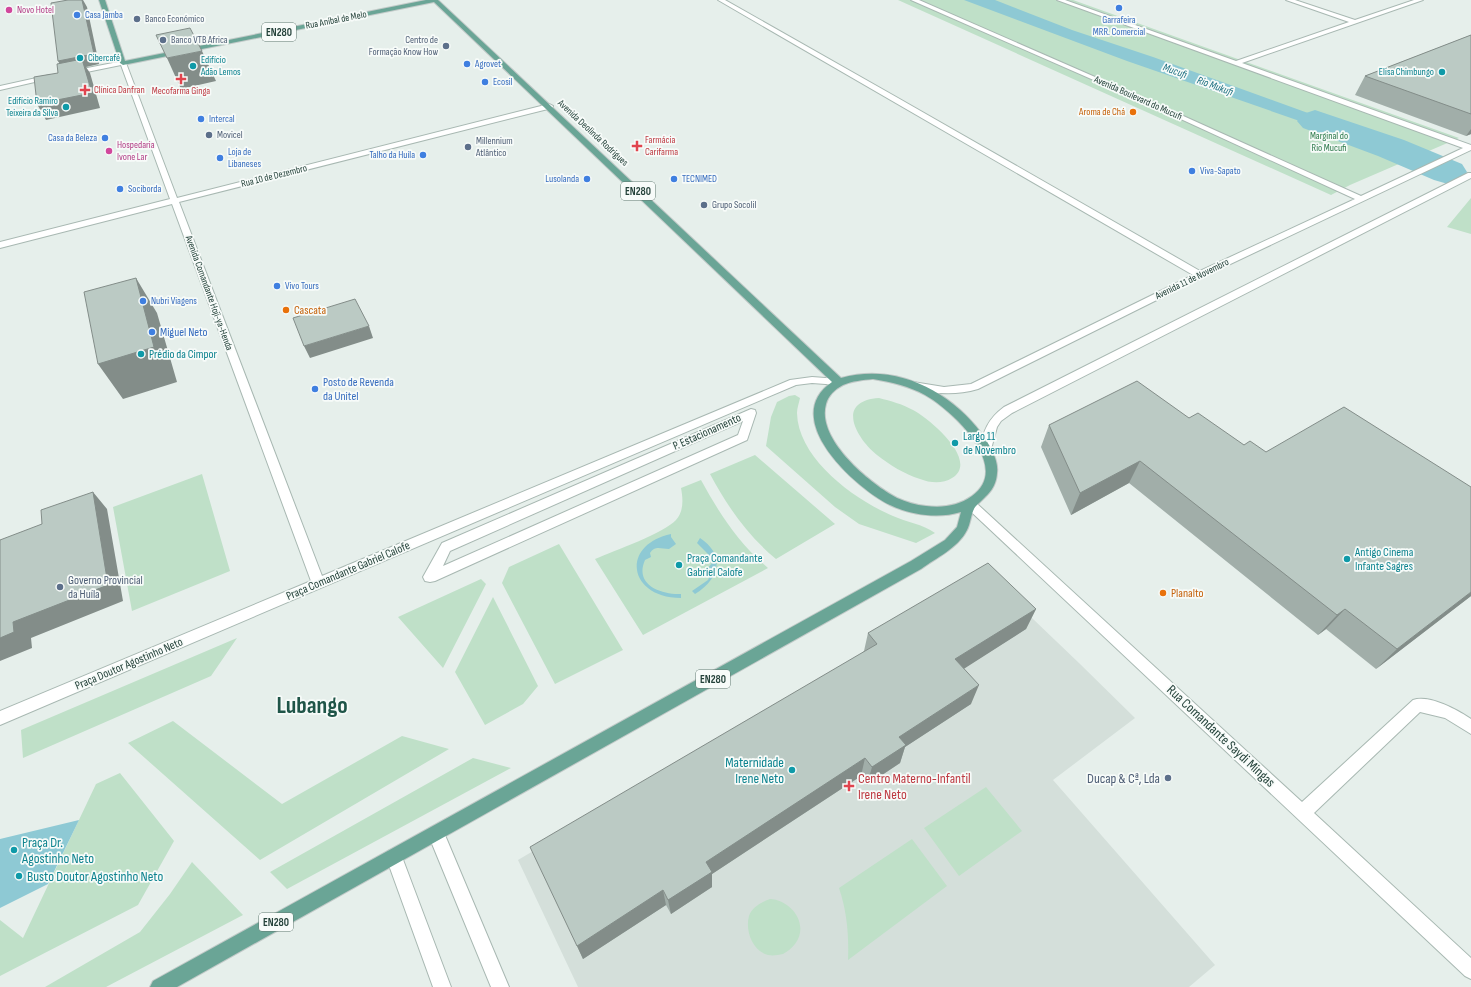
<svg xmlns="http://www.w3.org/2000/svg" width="1471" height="987" font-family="'Sofia Sans Condensed',sans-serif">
  <rect width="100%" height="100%" fill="#e6efeb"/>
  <path fill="#d4dfda" d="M991,579L1079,663L1135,718L1053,780L1215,965L1189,987H578L518,860Z"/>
  <path fill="#bfe0c8" d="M898,0H1073L1459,138L1350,185L1331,195Z
    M1471,198V234L1447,227Z
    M795,395L800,398C799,403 797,408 797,413C798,459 855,500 893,516C906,522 923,524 935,533L916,543L859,524L835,507L766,446L771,417L777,402L789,396Z
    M879,398C891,401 902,404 913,410C930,419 980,461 952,478C943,484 930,483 920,479C904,474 890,465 877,455C856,438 835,401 879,398Z
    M755,455L835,524L776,559C748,536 727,506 710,474Z
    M202,474L230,571L132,611L113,507Z
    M701,480C719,513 739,544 768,568L643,635L595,559C614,551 664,533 676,520C684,511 683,499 681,488Z
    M559,544L623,650L555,684L502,583L509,567Z
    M481,579L486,584L443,668L398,617Z
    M493,597L538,686L523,704L485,725L455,672Z
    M237,638L211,676L23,758L21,730Z
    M173,721L282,804L402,736L449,749L260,860L128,743Z
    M473,758L511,768L287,889L270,872Z
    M120,773L174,841L138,905L0,976V920L23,938L96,784Z
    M986,787L1022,831L959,876L924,828Z
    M912,839L947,886L848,960C849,935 847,912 839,888Z
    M192,862L243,915L106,987H45L140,932L170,894Z
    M770,899C791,900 810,924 795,944C792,948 788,951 783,954C778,955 773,956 768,955C752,951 745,930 749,916C752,907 762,902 770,899Z"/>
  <path fill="#8ec9d4" d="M964,0H995L1072,30L1153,57L1399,146L1391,148L1389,152L1127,61Z
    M671,534V537L676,544L669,549C661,549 655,545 650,553L651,557L645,560C634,585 661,595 681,594V598C628,598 620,545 671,534Z
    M700,538C727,556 718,580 695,594L692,591L708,580L711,573L708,568L712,563L709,555L697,543Z
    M79,820L48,884L0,908V839Z"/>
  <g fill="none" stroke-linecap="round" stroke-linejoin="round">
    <path fill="#8ec9d4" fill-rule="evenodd" d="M1315,110L1404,140L1462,164L1467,172L1462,180L1448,184L1434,180L1378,156L1303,128L1297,121L1303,114Z"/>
    <defs>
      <path id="minor" d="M718,0H725L898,98L1200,271L1355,199L1146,103L911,0H919L1150,101L1361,196L1463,148L1057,0H1065L1236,61L1349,22L1286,0H1295L1355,20L1414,0H1423L1242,63L1471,145V150L1203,277L978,389C954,396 933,394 909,387L908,385L909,383L913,382L944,387L971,384L1193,275Z
        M123,61L126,63L177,198L549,104L553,106L552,108L179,202L322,576L790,380L812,377L839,379L843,380L844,382L843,384L839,385L812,383L796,385L0,725V711L311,581L172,204L0,248V242L170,199L121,65L72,75L69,73L72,71Z
        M50,75L53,77L52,78L0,90V86Z
        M1468,173H1471V178L1012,413L1001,421L997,427L990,453H982L980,450C983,431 988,419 1004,407Z
        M751,409L755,410L756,413L747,440L435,581L430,582L425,581L423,577L442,543ZM743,421L738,435L443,566L450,551Z
        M970,499L974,501L1302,802L1413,700C1429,694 1458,710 1471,719V734L1445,718L1420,712L1314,813L1471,958V979L1465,976L966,507L964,504L966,501Z
        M436,826L442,828L509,987H491L428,834L430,828Z
        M394,849L400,851L402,857L451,987H433L386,857L388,851Z"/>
      <path id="major" d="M99,0H105L125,61L426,0H438L841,378C896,363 949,390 982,434C989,444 999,460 997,473C996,489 987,495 977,505C971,510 971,523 967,530C958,548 936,558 921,569L177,987H150L153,981L911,561L945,540L957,527L961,512C938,519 911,515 890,505C854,487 779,418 832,382L434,2L123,65L120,63ZM873,379C891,382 909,386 925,395C952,410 1013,467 972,496C958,506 943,508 926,506C916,505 906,502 897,498C869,483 816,439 826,404C828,396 835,389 843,385C852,381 863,380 873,379Z"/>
    </defs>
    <use href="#minor" stroke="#a8b8b2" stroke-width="2"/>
    <use href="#major" stroke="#c2cac8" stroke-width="2"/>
    <use href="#minor" fill="#fff" fill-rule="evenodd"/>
    <use href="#major" fill="#6aa596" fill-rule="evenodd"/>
  </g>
  <path fill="#a1aea9" d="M1471,35V134L1466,136L1355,95L1365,76Z
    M1189,418L1244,445L1471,596L1376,669L1326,629L1318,635L1129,483L1071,515L1041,447L1049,425Z
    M1036,609L1026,629L964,668L971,704L905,747L900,763L867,785L861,776L712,874V887L671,914L666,905L583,959L577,946L864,651L868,633Z"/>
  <path fill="#838d89" d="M82,0H83L87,7L99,64L86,67L90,73L100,108L46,120L37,104L64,71L58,61Z
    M202,51L216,81L181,89L167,58Z
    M1471,129V134L1466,136Z
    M136,278L157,313L177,382L123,399L98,364Z
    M369,326L373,338L310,358L304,346Z
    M1140,461L1129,483L1071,515L1080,493Z
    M93,492L107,509L123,601L31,638L32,648L0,661V638L13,622Z
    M1471,592V596L1376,669L1397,649Z
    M1036,609L1026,629L948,679L955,659Z
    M1345,609L1326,629L1318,635L1337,615Z
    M979,685L971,704L905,747L900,763L867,785L872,767L899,737Z
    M865,758L861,776L712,874V887L671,914L668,900L706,862Z
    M663,890L666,905L583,959L577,946Z"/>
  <path fill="#bbcac4" stroke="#838d89" d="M68,0H82L94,54L58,61L51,3Z
    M190,28L202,51L167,58L156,35Z
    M1471,35V114L1365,76Z
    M82,59L92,93L37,104L34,77L58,73L57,64Z
    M136,278L154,347L98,364L84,292Z
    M355,299L369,326L304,346L293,318Z
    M1137,381L1189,418L1198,413L1244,445L1250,441L1266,452L1344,407L1471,487V592L1397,649L1345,609L1337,615L1140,461L1080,493L1049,425Z
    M93,492L108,585L13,622L14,632L0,638V540L42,524L41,510Z
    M988,563L1036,609L955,659L979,685L899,737L906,745L872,767L865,758L706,862L712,872L668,900L663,890L577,946L530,847L877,644L868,633Z"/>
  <g fill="#3f7fe0" stroke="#f7fbf9" stroke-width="1.5">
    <circle cx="1119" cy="8" r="4"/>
    <circle cx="77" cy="15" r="4"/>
    <circle cx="467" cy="64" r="4"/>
    <circle cx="485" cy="82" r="4"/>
    <circle cx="201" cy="119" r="4"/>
    <circle cx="105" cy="138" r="4"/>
    <circle cx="423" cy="155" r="4"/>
    <circle cx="220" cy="158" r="4"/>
    <circle cx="1192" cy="171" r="4"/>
    <circle cx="587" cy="179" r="4"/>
    <circle cx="674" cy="179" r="4"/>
    <circle cx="120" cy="189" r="4"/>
    <circle cx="277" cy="286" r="4"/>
    <circle cx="143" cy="301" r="4"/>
    <circle cx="152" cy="332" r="4"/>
    <circle cx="315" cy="389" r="4"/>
  </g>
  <g fill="#d1479c" stroke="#f7fbf9" stroke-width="1.5">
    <circle cx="9" cy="10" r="4"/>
    <circle cx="109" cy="151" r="4"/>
  </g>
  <g fill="#5c6f8a" stroke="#f7fbf9" stroke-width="1.5">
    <circle cx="137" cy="19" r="4"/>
    <circle cx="163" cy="40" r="4"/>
    <circle cx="446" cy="46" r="4"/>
    <circle cx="209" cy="135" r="4"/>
    <circle cx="468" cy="147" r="4"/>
    <circle cx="704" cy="205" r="4"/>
    <circle cx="60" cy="587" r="4"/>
    <circle cx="1168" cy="778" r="4"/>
  </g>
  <g fill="#0f9aa8" stroke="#f7fbf9" stroke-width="1.5">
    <circle cx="80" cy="58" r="4"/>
    <circle cx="193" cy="66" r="4"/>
    <circle cx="1442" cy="72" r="4"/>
    <circle cx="66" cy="107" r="4"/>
    <circle cx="141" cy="354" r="4"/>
    <circle cx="955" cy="443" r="4"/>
    <circle cx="1347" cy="559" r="4"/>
    <circle cx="679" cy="565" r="4"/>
    <circle cx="792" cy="770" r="4"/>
    <circle cx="14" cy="850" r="4"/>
    <circle cx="19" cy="876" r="4"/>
  </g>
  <g fill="#e0444e" stroke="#f7fbf9" stroke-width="1.5">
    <path d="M179 73h4v4h4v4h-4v4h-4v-4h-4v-4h4z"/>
    <path d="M83 84h4v4h4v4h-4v4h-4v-4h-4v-4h4z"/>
    <path d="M635 140h4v4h4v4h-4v4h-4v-4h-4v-4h4z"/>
    <path d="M847 780h4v4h4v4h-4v4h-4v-4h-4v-4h4z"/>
  </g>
  <g fill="#e8710a" stroke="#f7fbf9" stroke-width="1.5">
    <circle cx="1133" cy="112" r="4"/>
    <circle cx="286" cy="310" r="4"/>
    <circle cx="1163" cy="593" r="4"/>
  </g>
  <g text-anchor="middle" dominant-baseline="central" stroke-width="3.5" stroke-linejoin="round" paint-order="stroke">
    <g font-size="10" fill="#b23c85" stroke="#f7fbf9" text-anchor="start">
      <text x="17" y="10">Novo Hotel</text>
      <text x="117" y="145">Hospedaria<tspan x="117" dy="12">Ivone Lar</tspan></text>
    </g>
    <g font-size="10" fill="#366cbe" stroke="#f7fbf9" text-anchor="start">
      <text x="85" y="15">Casa Jamba</text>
      <text x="1119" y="20" text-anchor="middle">Garrafeira<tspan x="1119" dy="12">MRR. Comercial</tspan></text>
      <text x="475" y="64">Agrovet</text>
      <text x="493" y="82">Ecosil</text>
      <text x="209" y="119">Intercal</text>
      <text x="97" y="138" text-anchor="end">Casa da Beleza</text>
      <text x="228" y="152">Loja de<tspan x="228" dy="12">Libaneses</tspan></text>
      <text x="415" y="155" text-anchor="end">Talho da Huíla</text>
      <text x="1200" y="171">Viva-Sapato</text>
      <text x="579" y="179" text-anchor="end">Lusolanda</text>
      <text x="682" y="179">TECNIMED</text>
      <text x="128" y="189">Sociborda</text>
      <text x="285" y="286">Vivo Tours</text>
      <text x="151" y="301">Nubri Viagens</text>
    </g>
    <g font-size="10" fill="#4e5e75" stroke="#f7fbf9" text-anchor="start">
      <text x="145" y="19">Banco Económico</text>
      <text x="171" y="40">Banco VTB Africa</text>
      <text x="438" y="40" text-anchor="end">Centro de<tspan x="438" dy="12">Formação Know How</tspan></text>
      <text x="217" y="135">Movicel</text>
      <text x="476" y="141">Millennium<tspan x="476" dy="12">Atlântico</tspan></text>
      <text x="712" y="205">Grupo Socolil</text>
    </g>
    <g font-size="10" fill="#24423a" stroke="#f7fbf9">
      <text transform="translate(336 20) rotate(-11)">Rua Aníbal de Melo</text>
      <text transform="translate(1138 98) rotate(24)">Avenida Boulevard do Mucufi</text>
      <text transform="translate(593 133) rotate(43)">Avenida Deolinda Rodrigues</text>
      <text transform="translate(274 176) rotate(-14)">Rua 10 de Dezembro</text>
      <text transform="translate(1192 279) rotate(-26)">Avenida 11 de Novembro</text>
      <text transform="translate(209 293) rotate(70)">Avenida Comandante Hoji-ya-Henda</text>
    </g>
    <g font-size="10" fill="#0d838f" stroke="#f7fbf9" text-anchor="start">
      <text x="88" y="58">Cibercafé</text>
      <text x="201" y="60">Edifício<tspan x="201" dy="12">Adão Lemos</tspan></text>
      <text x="1434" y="72" text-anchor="end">Elisa Chimbungo</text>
      <text x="58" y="101" text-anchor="end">Edifício Ramiro<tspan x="58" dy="12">Teixeira da Silva</tspan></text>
    </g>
    <g font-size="10" fill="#be3a42" stroke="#f7fbf9" text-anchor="start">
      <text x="94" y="90">Clínica Danfran</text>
      <text x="181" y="91" text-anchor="middle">Mecofarma Ginga</text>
      <text x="645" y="140">Farmácia<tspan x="645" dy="12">Carifarma</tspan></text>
    </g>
    <g font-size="10" fill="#c56008" stroke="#f7fbf9" text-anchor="end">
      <text x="1125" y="112">Aroma de Chá</text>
    </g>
    <g font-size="10" fill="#2d7a4b" stroke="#f7fbf9">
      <text x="1329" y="136">Marginal do<tspan x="1329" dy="12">Rio Mucufi</tspan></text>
    </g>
    <g fill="#f7fbf9" stroke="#637a73" stroke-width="1">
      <rect x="262" y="23" width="34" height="18" rx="3"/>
      <rect x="621" y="182" width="34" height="18" rx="3"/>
      <rect x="696" y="670" width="34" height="18" rx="3"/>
      <rect x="259" y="913" width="34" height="18" rx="3"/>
    </g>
    <g font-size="11" font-weight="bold" fill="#24423a">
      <text x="279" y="32">EN280</text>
      <text x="638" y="191">EN280</text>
      <text x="713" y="679">EN280</text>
      <text x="276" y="922">EN280</text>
    </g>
    <g font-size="11" font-style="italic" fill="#1c6f80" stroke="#f7fbf9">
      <text transform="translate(1175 71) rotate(20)">Mucufi</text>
      <text transform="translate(1215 86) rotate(20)">Rio Mukufi</text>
    </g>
    <g font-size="12" fill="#c56008" stroke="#f7fbf9" text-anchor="start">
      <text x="294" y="310">Cascata</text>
      <text x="1171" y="593">Planalto</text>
    </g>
    <g font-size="12" fill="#366cbe" stroke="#f7fbf9" text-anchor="start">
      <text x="160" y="332">Miguel Neto</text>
      <text x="323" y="382">Posto de Revenda<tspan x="323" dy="14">da Unitel</tspan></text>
    </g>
    <g font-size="12" fill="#0d838f" stroke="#f7fbf9" text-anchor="start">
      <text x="149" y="354">Prédio da Cimpor</text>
      <text x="963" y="436">Largo 11<tspan x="963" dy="14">de Novembro</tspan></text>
      <text x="1355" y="552">Antigo Cinema<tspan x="1355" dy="14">Infante Sagres</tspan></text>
      <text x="687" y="558">Praça Comandante<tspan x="687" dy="14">Gabriel Calofe</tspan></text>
    </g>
    <g font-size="12" fill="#24423a" stroke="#f7fbf9">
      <text transform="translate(707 432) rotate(-24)">P. Estacionamento</text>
      <text transform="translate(348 571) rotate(-23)">Praça Comandante Gabriel Calofe</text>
      <text transform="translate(129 664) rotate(-23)">Praça Doutor Agostinho Neto</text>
    </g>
    <g font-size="12" fill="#4e5e75" stroke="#f7fbf9" text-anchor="start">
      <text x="68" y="580">Governo Provincial<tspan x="68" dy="14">da Huíla</tspan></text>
    </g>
    <g font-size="14" fill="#24423a" stroke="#f7fbf9">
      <text transform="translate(1221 736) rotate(43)">Rua Comandante Saydi Mingas</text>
    </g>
    <g font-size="14" fill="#0d838f" stroke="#f7fbf9" text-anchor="start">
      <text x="784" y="762" text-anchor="end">Maternidade<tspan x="784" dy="16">Irene Neto</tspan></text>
      <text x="22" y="842">Praça Dr.<tspan x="22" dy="16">Agostinho Neto</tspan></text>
      <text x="27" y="876">Busto Doutor Agostinho Neto</text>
    </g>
    <g font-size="14" fill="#be3a42" stroke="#f7fbf9" text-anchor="start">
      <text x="858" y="778">Centro Materno-Infantil<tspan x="858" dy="16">Irene Neto</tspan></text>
    </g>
    <g font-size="14" fill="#4e5e75" stroke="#f7fbf9" text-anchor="end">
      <text x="1160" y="778">Ducap &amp; Cª, Lda</text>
    </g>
    <g font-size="24" font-weight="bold" fill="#1f5548" stroke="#f7fbf9">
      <text x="312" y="705">Lubango</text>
    </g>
  </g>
</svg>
